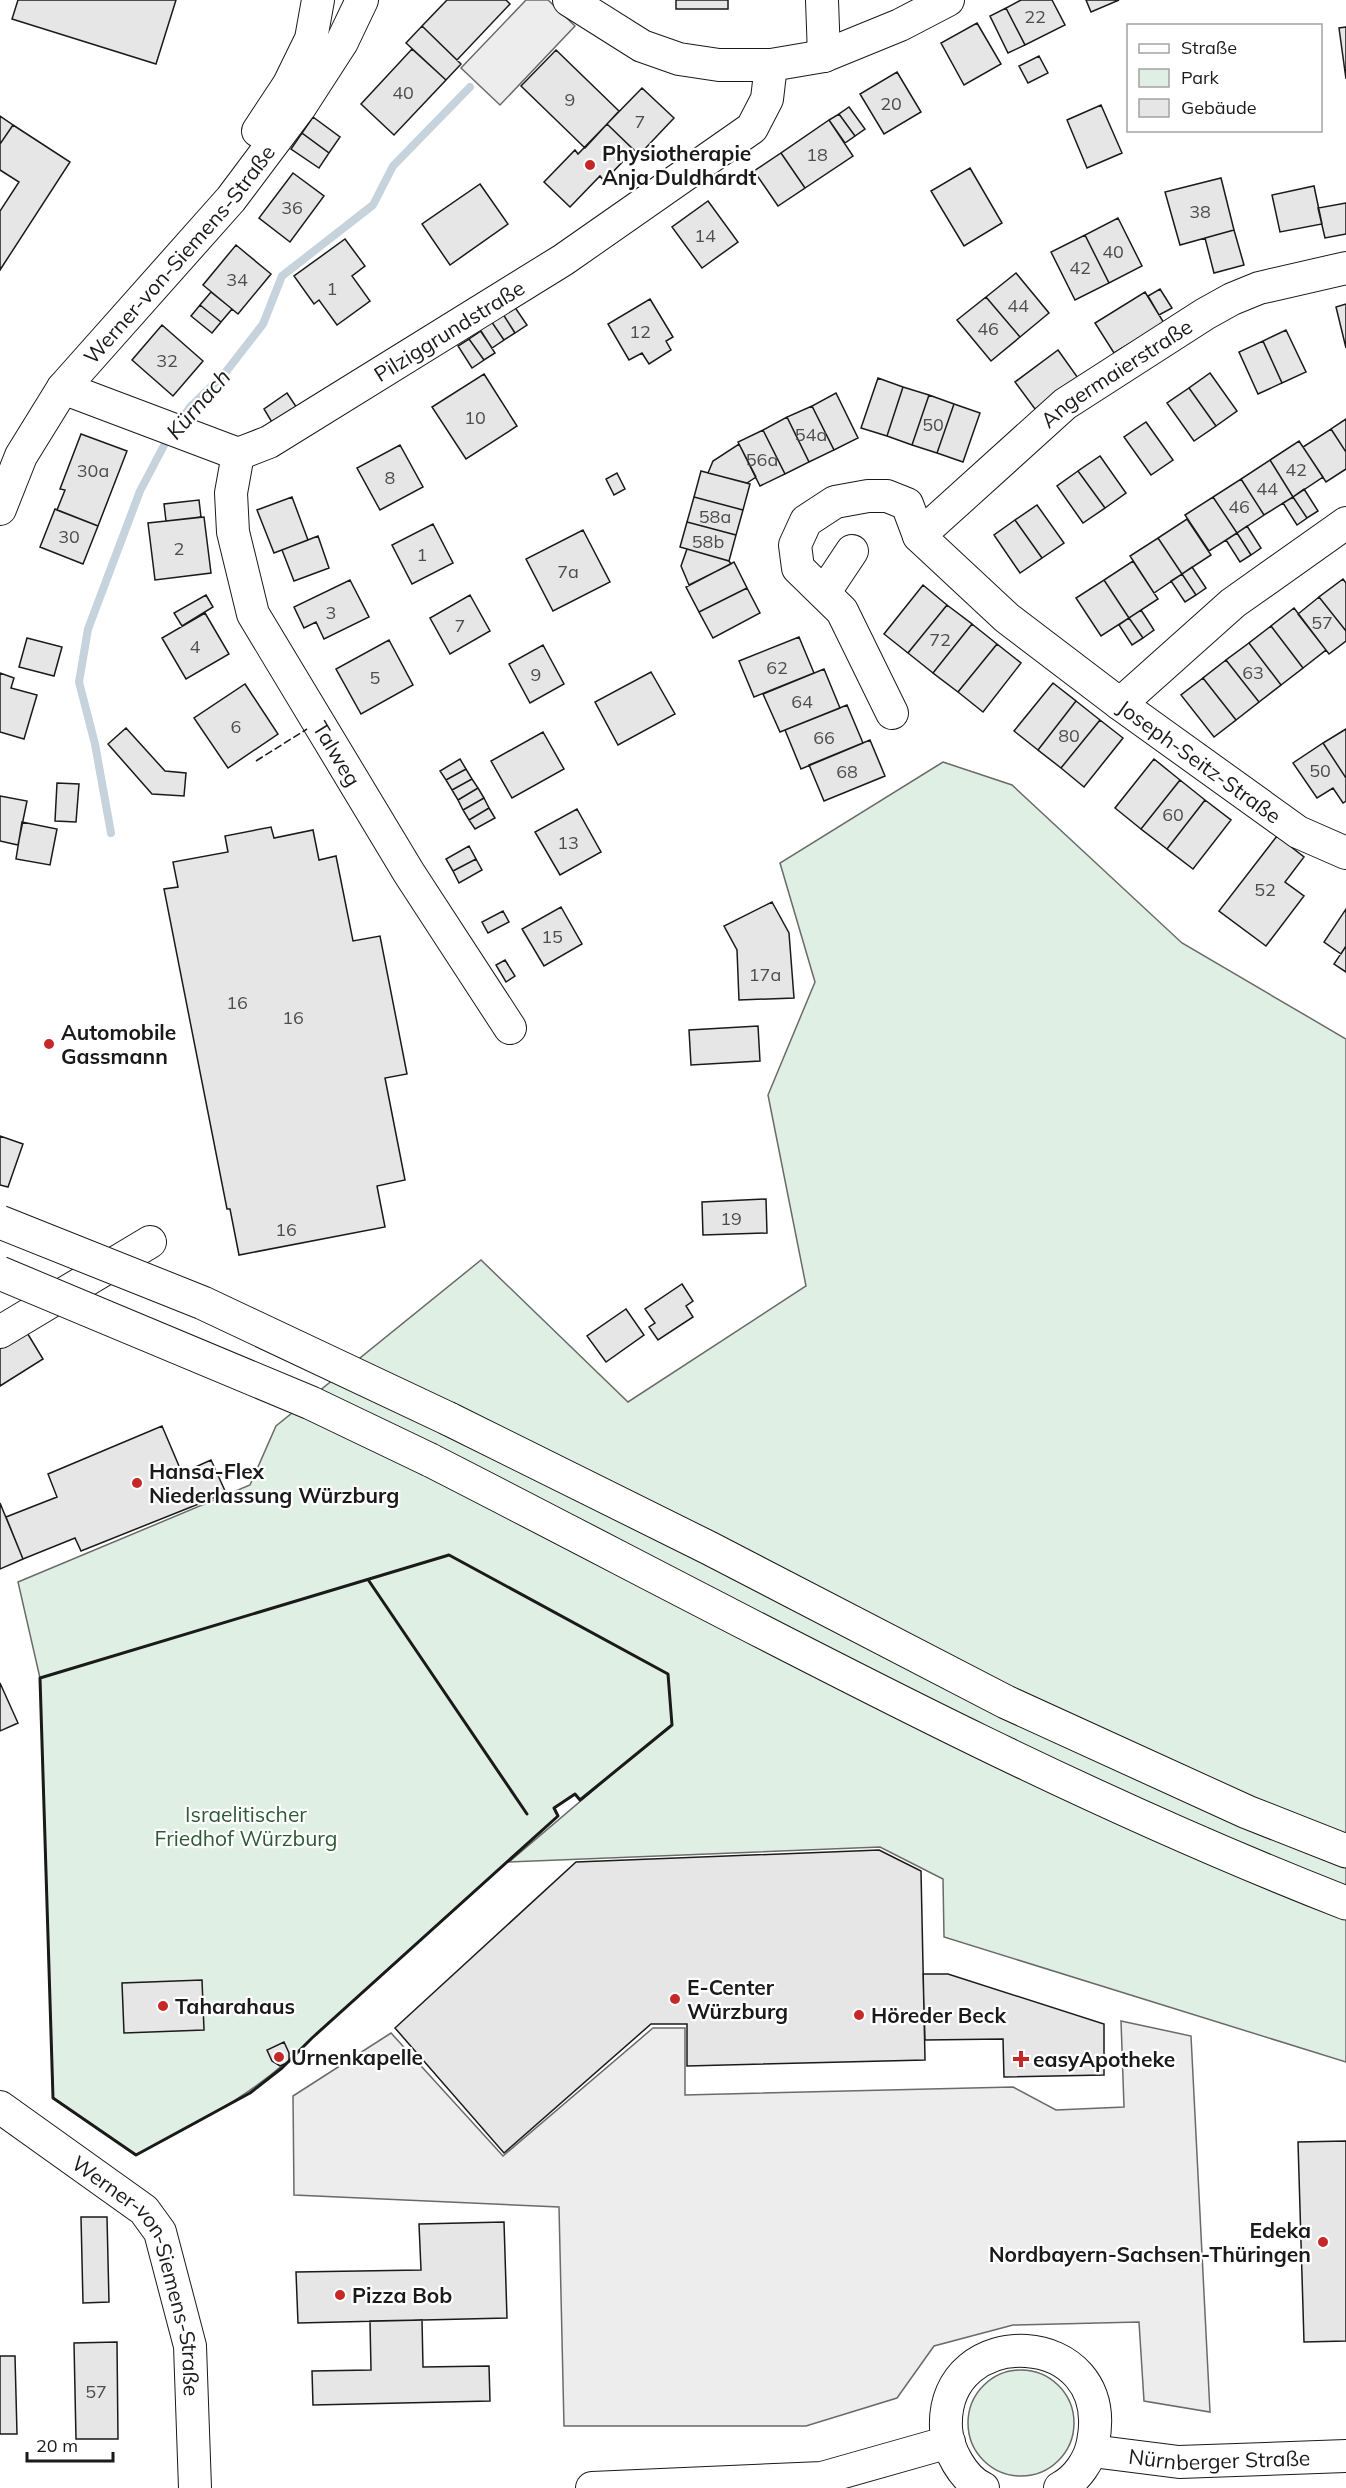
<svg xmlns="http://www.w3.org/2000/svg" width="1346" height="2488" font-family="Mulish,sans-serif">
  <rect width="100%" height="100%" fill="#fff"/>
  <path fill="#e0efe3" stroke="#6a6a6a" stroke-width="1.5" d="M943,762L1012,785L1182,943L1346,1039V2062L944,1937L943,1879L880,1847L509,1862L623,1765L580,1800L575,1794L554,1808L558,1816L312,2038C257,2094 204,2119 136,2155L53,2098L40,1678L18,1582L250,1485L276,1426L481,1260L628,1402L806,1286L768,1095L815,982L780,863Z
    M968 2423a53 53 0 1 1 106 0a53 53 0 1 1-106 0Z"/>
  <path fill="#ededed" stroke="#6a6a6a" stroke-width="1.5" d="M526,0H548L575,26L500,105L461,68Z
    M1121,2021L1191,2036L1210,2412L1144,2401L1139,2322L1013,2325L934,2346L897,2398L806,2426H564L559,2207L294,2195L293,2096L391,2033L503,2156L653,2028H685V2095L1013,2087L1056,2110L1124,2107Z"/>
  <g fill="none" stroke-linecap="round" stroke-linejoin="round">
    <path stroke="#c6d2dc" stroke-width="8" d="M178,424L190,407L225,373L263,324L282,276L373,205L393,166L470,87
      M111,833L95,744L79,682L88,629L140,491L170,434"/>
  </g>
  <path fill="#e6e6e6" stroke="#1a1a1a" stroke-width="1.5" d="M18,0H176L156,64L12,19Z
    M447,0H506L510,4L457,60L422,26Z
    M676,0H728V9H676Z
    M1021,0H1052L1065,25L1025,45L1006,8Z
    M1086,0H1119L1091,12Z
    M1006,8L1025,45L1008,53L990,16Z
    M977,23L1001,64L964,85L941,43Z
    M422,26L461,64L446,80L406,43Z
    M1346,27V79L1339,28Z
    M412,49L446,80L394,135L361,104Z
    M556,50L619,111L585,148L521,86Z
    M1039,56L1048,73L1028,83L1019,66Z
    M897,72L921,112L884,134L860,94Z
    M642,88L674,118L639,155L607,124Z
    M1101,105L1122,153L1087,168L1067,120Z
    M849,107L865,129L855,136L839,114Z
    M839,114L855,136L845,143L829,120Z
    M0,116L13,125L0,144Z
    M313,117L340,137L329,153L302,133Z
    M829,120L853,156L805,188L781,153Z
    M607,124L634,150L604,181L600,176L570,207L544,182L575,150L578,154Z
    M13,125L70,162L0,270V211L19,182L0,170V144Z
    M302,133L329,153L319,168L291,149Z
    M781,153L805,188L778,206L754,171Z
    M970,168L1002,223L964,246L931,191Z
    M293,173L324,196L290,242L259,218Z
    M1221,178L1234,230L1180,245L1165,192Z
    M480,184L508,224L450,265L422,224Z
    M1314,186L1322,224L1280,232L1272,195Z
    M708,201L738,242L702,268L672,227Z
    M1346,203V234L1325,238L1318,208Z
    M1118,218L1142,266L1109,283L1085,235Z
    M1234,230L1244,265L1214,273L1205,238Z
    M1085,235L1109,283L1075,300L1051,252Z
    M345,239L365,266L352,276L370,301L337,325L319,300L314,304L294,276Z
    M236,245L271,274L238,314L203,285Z
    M1016,273L1049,313L1020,337L986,297Z
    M1160,289L1172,308L1159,315L1148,296Z
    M211,292L232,309L221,322L200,305Z
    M1145,292L1164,323L1114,353L1095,323Z
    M986,297L1020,337L991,361L957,320Z
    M650,299L673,337L666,341L671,350L649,364L642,353L629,360L608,324Z
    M512,303L527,325L515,333L501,311Z
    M1346,304V348L1336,307Z
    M200,305L221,322L212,333L191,316Z
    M501,311L515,333L504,340L489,318Z
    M489,318L504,340L492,348L477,326Z
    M162,325L203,361L173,396L132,360Z
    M1286,330L1306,372L1282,383L1263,341Z
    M481,331L495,353L484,360L469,339Z
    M469,339L484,360L472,368L458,346Z
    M1263,341L1282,383L1258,394L1239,352Z
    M1058,350L1078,378L1035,409L1015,382Z
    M1210,373L1237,411L1216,426L1189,388Z
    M484,374L517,426L466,459L432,407Z
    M878,378L903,387L887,436L861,428Z
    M903,387L929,395L912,445L887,436Z
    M1189,388L1216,426L1194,441L1167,403Z
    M287,393L297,408L273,424L264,409Z
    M836,393L858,438L834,450L812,406Z
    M929,395L954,404L937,453L912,445Z
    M954,404L980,413L963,462L937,453Z
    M812,406L834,450L809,462L787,417Z
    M787,417L809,462L785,474L763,430Z
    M1346,419V452L1331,429Z
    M1146,422L1173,460L1151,475L1124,437Z
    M1331,429L1346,452V469L1326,482L1303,447Z
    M763,430L785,474L760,486L738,442Z
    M81,434L127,451L98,526L57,510L65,490L60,489Z
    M1299,441L1323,477L1293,497L1270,460Z
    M739,444L756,477L747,483L708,473L713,461Z
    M400,445L423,487L380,510L357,468Z
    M1100,456L1126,493L1105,508L1078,471Z
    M1270,460L1293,497L1264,515L1241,479Z
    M701,471L750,484L743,510L694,497Z
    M1078,471L1105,508L1083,523L1057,486Z
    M617,473L625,489L614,495L606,479Z
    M1241,479L1264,515L1237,533L1213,497Z
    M1304,489L1318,511L1307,518L1293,497Z
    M292,497L308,540L274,553L257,510Z
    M694,497L743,510L736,535L687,522Z
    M1213,497L1237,533L1209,551L1185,515Z
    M1293,497L1307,518L1297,525L1283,503Z
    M199,500L201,517L166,521L164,504Z
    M1037,505L1064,543L1042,558L1015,520Z
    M55,509L98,526L83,564L40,547Z
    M204,517L211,573L155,580L148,523Z
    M1187,519L1211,555L1182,574L1158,538Z
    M1015,520L1042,558L1020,573L994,535Z
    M687,522L736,535L729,561L680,547Z
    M433,524L453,563L412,584L392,545Z
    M1247,526L1261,548L1251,555L1237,533Z
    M583,530L610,582L553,611L526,559Z
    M1237,533L1251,555L1240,562L1226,540Z
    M318,536L329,568L294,581L282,550Z
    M1158,538L1182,574L1154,593L1130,556Z
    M687,549L729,561L731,564L689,585L681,566Z
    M1133,561L1158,599L1129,618L1104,580Z
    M734,562L747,588L699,612L686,587Z
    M1192,567L1206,588L1196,595L1182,574Z
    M1182,574L1196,595L1185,602L1171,581Z
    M1343,579L1346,583V631L1319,597Z
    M350,580L369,617L324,639L316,622L304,628L294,607Z
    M1104,580L1129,618L1101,636L1076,598Z
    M923,585L947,605L908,653L884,634Z
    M747,588L760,613L713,638L699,612Z
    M206,595L213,607L182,626L174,613Z
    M470,595L490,631L450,654L430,618Z
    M1319,597L1346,631V641L1329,654L1298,614Z
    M947,605L972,624L933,673L908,653Z
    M1294,608L1326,650L1303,668L1271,626Z
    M1141,610L1154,630L1143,638L1129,618Z
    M205,613L229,654L186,679L162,638Z
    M1129,618L1143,638L1132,645L1119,625Z
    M972,624L997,644L958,692L933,673Z
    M1271,626L1303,668L1281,685L1249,643Z
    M799,637L814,673L754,697L739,661Z
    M27,638L62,647L54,676L19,667Z
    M389,640L413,685L361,714L336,669Z
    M1249,643L1281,685L1259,702L1226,660Z
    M997,644L1021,663L983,712L958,692Z
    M543,645L564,684L530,703L509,664Z
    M1226,660L1259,702L1236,720L1203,678Z
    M824,669L840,708L780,732L763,694Z
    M651,672L675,714L618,745L595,702Z
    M0,673L14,678L11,688L37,695L24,739L0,732Z
    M1203,678L1236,720L1214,737L1181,695Z
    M1053,683L1076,701L1038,750L1014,731Z
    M245,684L278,734L228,768L194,718Z
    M1076,701L1100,720L1061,768L1038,750Z
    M847,705L863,743L801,769L785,730Z
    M1100,720L1123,738L1084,787L1061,768Z
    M126,728L165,771L186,773L184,796L152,794L108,744Z
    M1346,729V778L1323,743Z
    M543,732L564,769L512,798L491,761Z
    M870,740L885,776L824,801L809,765Z
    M1323,743L1346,778V801L1343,803L1333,788L1317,798L1293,763Z
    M460,759L466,769L446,780L440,771Z
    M1154,759L1180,780L1141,829L1115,808Z
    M466,769L472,779L452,790L446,780Z
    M472,779L478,788L458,800L452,790Z
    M1180,780L1205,800L1167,849L1141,829Z
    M57,783L79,784L76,822L55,821Z
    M478,788L484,798L463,810L458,800Z
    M0,796L27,801L18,845L0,841Z
    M484,798L489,808L469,820L463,810Z
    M1205,800L1231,820L1193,869L1167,849Z
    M489,808L495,818L475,829L469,820Z
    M577,809L601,852L560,875L535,832Z
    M22,822L57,829L50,865L16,859Z
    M271,827L274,838L313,830L319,860L336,856L353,941L380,936L407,1074L385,1078L405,1180L377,1186L385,1227L239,1255L230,1209H227L164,889L178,887L173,862L228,852L225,836Z
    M1277,836L1304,857L1285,882L1304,896L1266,946L1219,911Z
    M469,846L476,859L453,871L446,859Z
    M476,859L482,870L459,883L453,871Z
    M772,902L789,933L794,998L739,1000L737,950L724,926Z
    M561,907L582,944L544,966L522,929Z
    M1346,909V946L1341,954L1324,942Z
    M503,911L509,922L488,933L482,922Z
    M1346,946V972L1334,964Z
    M505,960L515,976L506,982L496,965Z
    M758,1026L760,1061L691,1065L689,1030Z
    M0,1136L23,1144L8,1187L0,1185Z
    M766,1199L767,1233L703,1235L702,1202Z
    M682,1284L693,1301L686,1306L693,1317L658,1340L649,1327L655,1323L645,1309Z
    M626,1309L644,1335L606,1362L587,1336Z
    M26,1331L43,1359L0,1386V1347Z
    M162,1426L182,1473L211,1460L226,1493L81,1551L75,1538L23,1559L6,1517L57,1497L48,1474Z
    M0,1503L23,1559L0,1569Z
    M0,1683L18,1723L0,1731Z
    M879,1850L921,1871L925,2060L687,2066V2024H651L504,2153L395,2028L576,1862Z
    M923,1974H948L1104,2024V2075L1004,2077L1003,2039L925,2040Z
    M202,1980L204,2030L124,2033L122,1983Z
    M284,2042L289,2053V2062L280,2066L272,2061L267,2050Z
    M1346,2141V2341L1304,2342L1298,2142Z
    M81,2217H107L109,2302L83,2303Z
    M504,2222L507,2318L298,2323L296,2272L421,2270L419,2224Z
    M422,2320L423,2367L489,2366L490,2401L313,2405L312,2371L371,2370L370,2321Z
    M117,2342L118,2439H76L74,2343Z
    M0,2356H15L17,2434H0Z"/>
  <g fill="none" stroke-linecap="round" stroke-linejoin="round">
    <defs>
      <g id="minor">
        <path d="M569,0L642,46L679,59L719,65H771L824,56L900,25L948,0"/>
        <path d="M822,0L824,56"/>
        <path d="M258,131L289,84L311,39L318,0"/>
        <path id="s1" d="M63,388L238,454L269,442L563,260L752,128L767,99L771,65"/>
        <path id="s2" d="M238,454L231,493L233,532L253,614L409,873L510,1028"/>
        <path id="s3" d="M0,509L21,456L63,388L231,199L300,107L342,42L362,0"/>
        <path id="s4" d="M1346,523L1233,603L1120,704L1298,832L1346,853"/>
        <path d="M824,593L852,551"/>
        <path id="s5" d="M1120,704L1007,618L919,536L1065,404L1205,314L1232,299L1259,288L1346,268"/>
        <path d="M892,713L842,611L798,568L795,545L806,521L835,502L868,496H887L907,504L919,536"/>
        <path d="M0,1332L150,1242"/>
        <path id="s6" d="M0,2107L144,2210L160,2232L190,2346L195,2488"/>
        <path id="s7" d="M1092,2451L1179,2462L1346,2456"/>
        <path d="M592,2488L822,2478L949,2442"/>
        <path d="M983,2488C963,2479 947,2449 946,2428C941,2320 1116,2326 1093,2442C1090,2460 1077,2479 1060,2488"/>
      </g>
      <path id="highway" d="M449,1419L709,1548L1006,1702L1247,1812L1346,1851
        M430,1460C732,1614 1030,1780 1346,1903"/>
    </defs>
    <use href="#minor" stroke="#1a1a1a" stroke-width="34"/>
    <use href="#highway" stroke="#1a1a1a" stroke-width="35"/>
    <use href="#minor" stroke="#fff" stroke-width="32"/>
    <use href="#highway" stroke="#fff" stroke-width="33"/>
    <defs>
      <path id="highway-bridge" d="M0,1222L203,1303L449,1419
        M0,1273L311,1403L430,1460"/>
    </defs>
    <use href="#highway-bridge" stroke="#1a1a1a" stroke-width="35" stroke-linecap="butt"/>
    <use href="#highway-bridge" stroke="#fff" stroke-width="33"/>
    <path stroke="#1a1a1a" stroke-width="1.5" stroke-dasharray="8 3" stroke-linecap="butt" d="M256,761L307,729"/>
    <path stroke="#1a1a1a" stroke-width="3" d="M449,1555L668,1674L672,1725L580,1800L575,1794L554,1808L558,1816L312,2038L282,2068L250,2093L136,2155L53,2098L40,1678Z
      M369,1581L527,1814"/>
  </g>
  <g fill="#c62828" stroke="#fff" stroke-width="2">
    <circle cx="590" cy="165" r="6"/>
    <circle cx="49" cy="1044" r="6"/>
    <circle cx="137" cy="1483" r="6"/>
    <circle cx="675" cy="1999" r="6"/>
    <circle cx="163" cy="2006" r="6"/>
    <circle cx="859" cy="2015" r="6"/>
    <circle cx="279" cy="2057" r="6"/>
    <path d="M1018 2050h6v6h6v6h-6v6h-6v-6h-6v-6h6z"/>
    <circle cx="1323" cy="2242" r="6"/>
    <circle cx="340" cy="2295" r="6"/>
  </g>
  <g text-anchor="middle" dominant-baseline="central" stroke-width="4.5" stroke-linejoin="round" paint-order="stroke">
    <g font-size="18" fill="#4d4d4d">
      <text x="1035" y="16">22</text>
      <text x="403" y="92">40</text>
      <text x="570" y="99">9</text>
      <text x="891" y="103">20</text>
      <text x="640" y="121">7</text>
      <text x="817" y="154">18</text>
      <text x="292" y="207">36</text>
      <text x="1200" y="211">38</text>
      <text x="705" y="235">14</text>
      <text x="1113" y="251">40</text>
      <text x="1080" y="267">42</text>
      <text x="237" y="279">34</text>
      <text x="332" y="288">1</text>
      <text x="1018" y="305">44</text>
      <text x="988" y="328">46</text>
      <text x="640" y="331">12</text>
      <text x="167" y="360">32</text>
      <text x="475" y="417">10</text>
      <text x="933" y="424">50</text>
      <text x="811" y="434">54a</text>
      <text x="762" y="459">56a</text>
      <text x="1296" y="469">42</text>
      <text x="93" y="470">30a</text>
      <text x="390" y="477">8</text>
      <text x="1267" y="488">44</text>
      <text x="1239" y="506">46</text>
      <text x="715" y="516">58a</text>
      <text x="69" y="536">30</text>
      <text x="708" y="541">58b</text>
      <text x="179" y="548">2</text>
      <text x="422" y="554">1</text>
      <text x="568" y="571">7a</text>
      <text x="331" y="612">3</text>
      <text x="1322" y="622">57</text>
      <text x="460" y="625">7</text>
      <text x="940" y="639">72</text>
      <text x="195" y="646">4</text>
      <text x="777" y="667">62</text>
      <text x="1253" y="672">63</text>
      <text x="536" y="674">9</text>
      <text x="375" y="677">5</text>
      <text x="802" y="701">64</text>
      <text x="236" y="726">6</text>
      <text x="1069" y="735">80</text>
      <text x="824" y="737">66</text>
      <text x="1320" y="770">50</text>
      <text x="847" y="771">68</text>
      <text x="1173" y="814">60</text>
      <text x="568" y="842">13</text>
      <text x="1265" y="889">52</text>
      <text x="552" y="936">15</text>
      <text x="765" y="974">17a</text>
      <text x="237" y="1002">16</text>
      <text x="293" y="1017">16</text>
      <text x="731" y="1218">19</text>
      <text x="286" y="1229">16</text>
      <text x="96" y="2391">57</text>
    </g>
    <g font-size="21" font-weight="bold" fill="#1a1a1a" stroke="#fff" text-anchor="start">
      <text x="602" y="153">Physiotherapie<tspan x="602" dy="24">Anja Duldhardt</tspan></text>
      <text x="61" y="1032">Automobile<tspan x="61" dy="24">Gassmann</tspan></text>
      <text x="149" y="1471">Hansa-Flex<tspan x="149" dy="24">Niederlassung Würzburg</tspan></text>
      <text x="687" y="1987">E-Center<tspan x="687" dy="24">Würzburg</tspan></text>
      <text x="175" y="2006">Taharahaus</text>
      <text x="871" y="2015">Höreder Beck</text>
      <text x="291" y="2057">Urnenkapelle</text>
      <text x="1033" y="2059">easyApotheke</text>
      <text x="1311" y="2230" text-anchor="end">Edeka<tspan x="1311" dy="24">Nordbayern-Sachsen-Thüringen</tspan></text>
      <text x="352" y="2295">Pizza Bob</text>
    </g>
    <g font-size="21" fill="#1a1a1a" stroke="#fff">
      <text stroke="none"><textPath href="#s3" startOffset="314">Werner-von-Siemens-Straße</textPath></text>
      <text stroke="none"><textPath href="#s1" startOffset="432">Pilziggrundstraße</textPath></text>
      <text stroke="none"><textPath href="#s5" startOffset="519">Angermaierstraße</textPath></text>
      <text stroke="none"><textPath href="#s2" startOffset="326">Talweg</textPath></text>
      <text stroke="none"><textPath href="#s4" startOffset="388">Joseph-Seitz-Straße</textPath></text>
      <text stroke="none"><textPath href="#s6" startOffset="232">Werner-von-Siemens-Straße</textPath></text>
      <text stroke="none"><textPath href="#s7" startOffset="128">Nürnberger Straße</textPath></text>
    </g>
    <g font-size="21" fill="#2b5a34" stroke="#fff">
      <text x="246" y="1814">Israelitischer<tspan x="246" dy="24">Friedhof Würzburg</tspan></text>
    </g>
    <g font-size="22" font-style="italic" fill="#1a1a1a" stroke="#fff">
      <text transform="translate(198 404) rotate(-49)">Kürnach</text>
    </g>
  </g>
  <rect x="1127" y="24" width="195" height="108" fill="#ffffff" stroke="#a3a3a3" stroke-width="1.5"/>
  <rect x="1139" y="44" width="30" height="9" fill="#ffffff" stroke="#a3a3a3" stroke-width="1.5"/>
  <text x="1181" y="54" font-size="18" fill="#1a1a1a">Straße</text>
  <rect x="1139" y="69" width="30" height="18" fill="#e0efe3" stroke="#a3a3a3" stroke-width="1.5"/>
  <text x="1181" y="84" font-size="18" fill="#1a1a1a">Park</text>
  <rect x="1139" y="99" width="30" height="18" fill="#e6e6e6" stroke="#a3a3a3" stroke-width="1.5"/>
  <text x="1181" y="114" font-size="18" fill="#1a1a1a">Gebäude</text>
  <path d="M27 2452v9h86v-9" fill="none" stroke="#1a1a1a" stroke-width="3"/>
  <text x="36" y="2452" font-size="18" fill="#1a1a1a" stroke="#ffffff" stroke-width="4.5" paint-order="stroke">20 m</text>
</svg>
